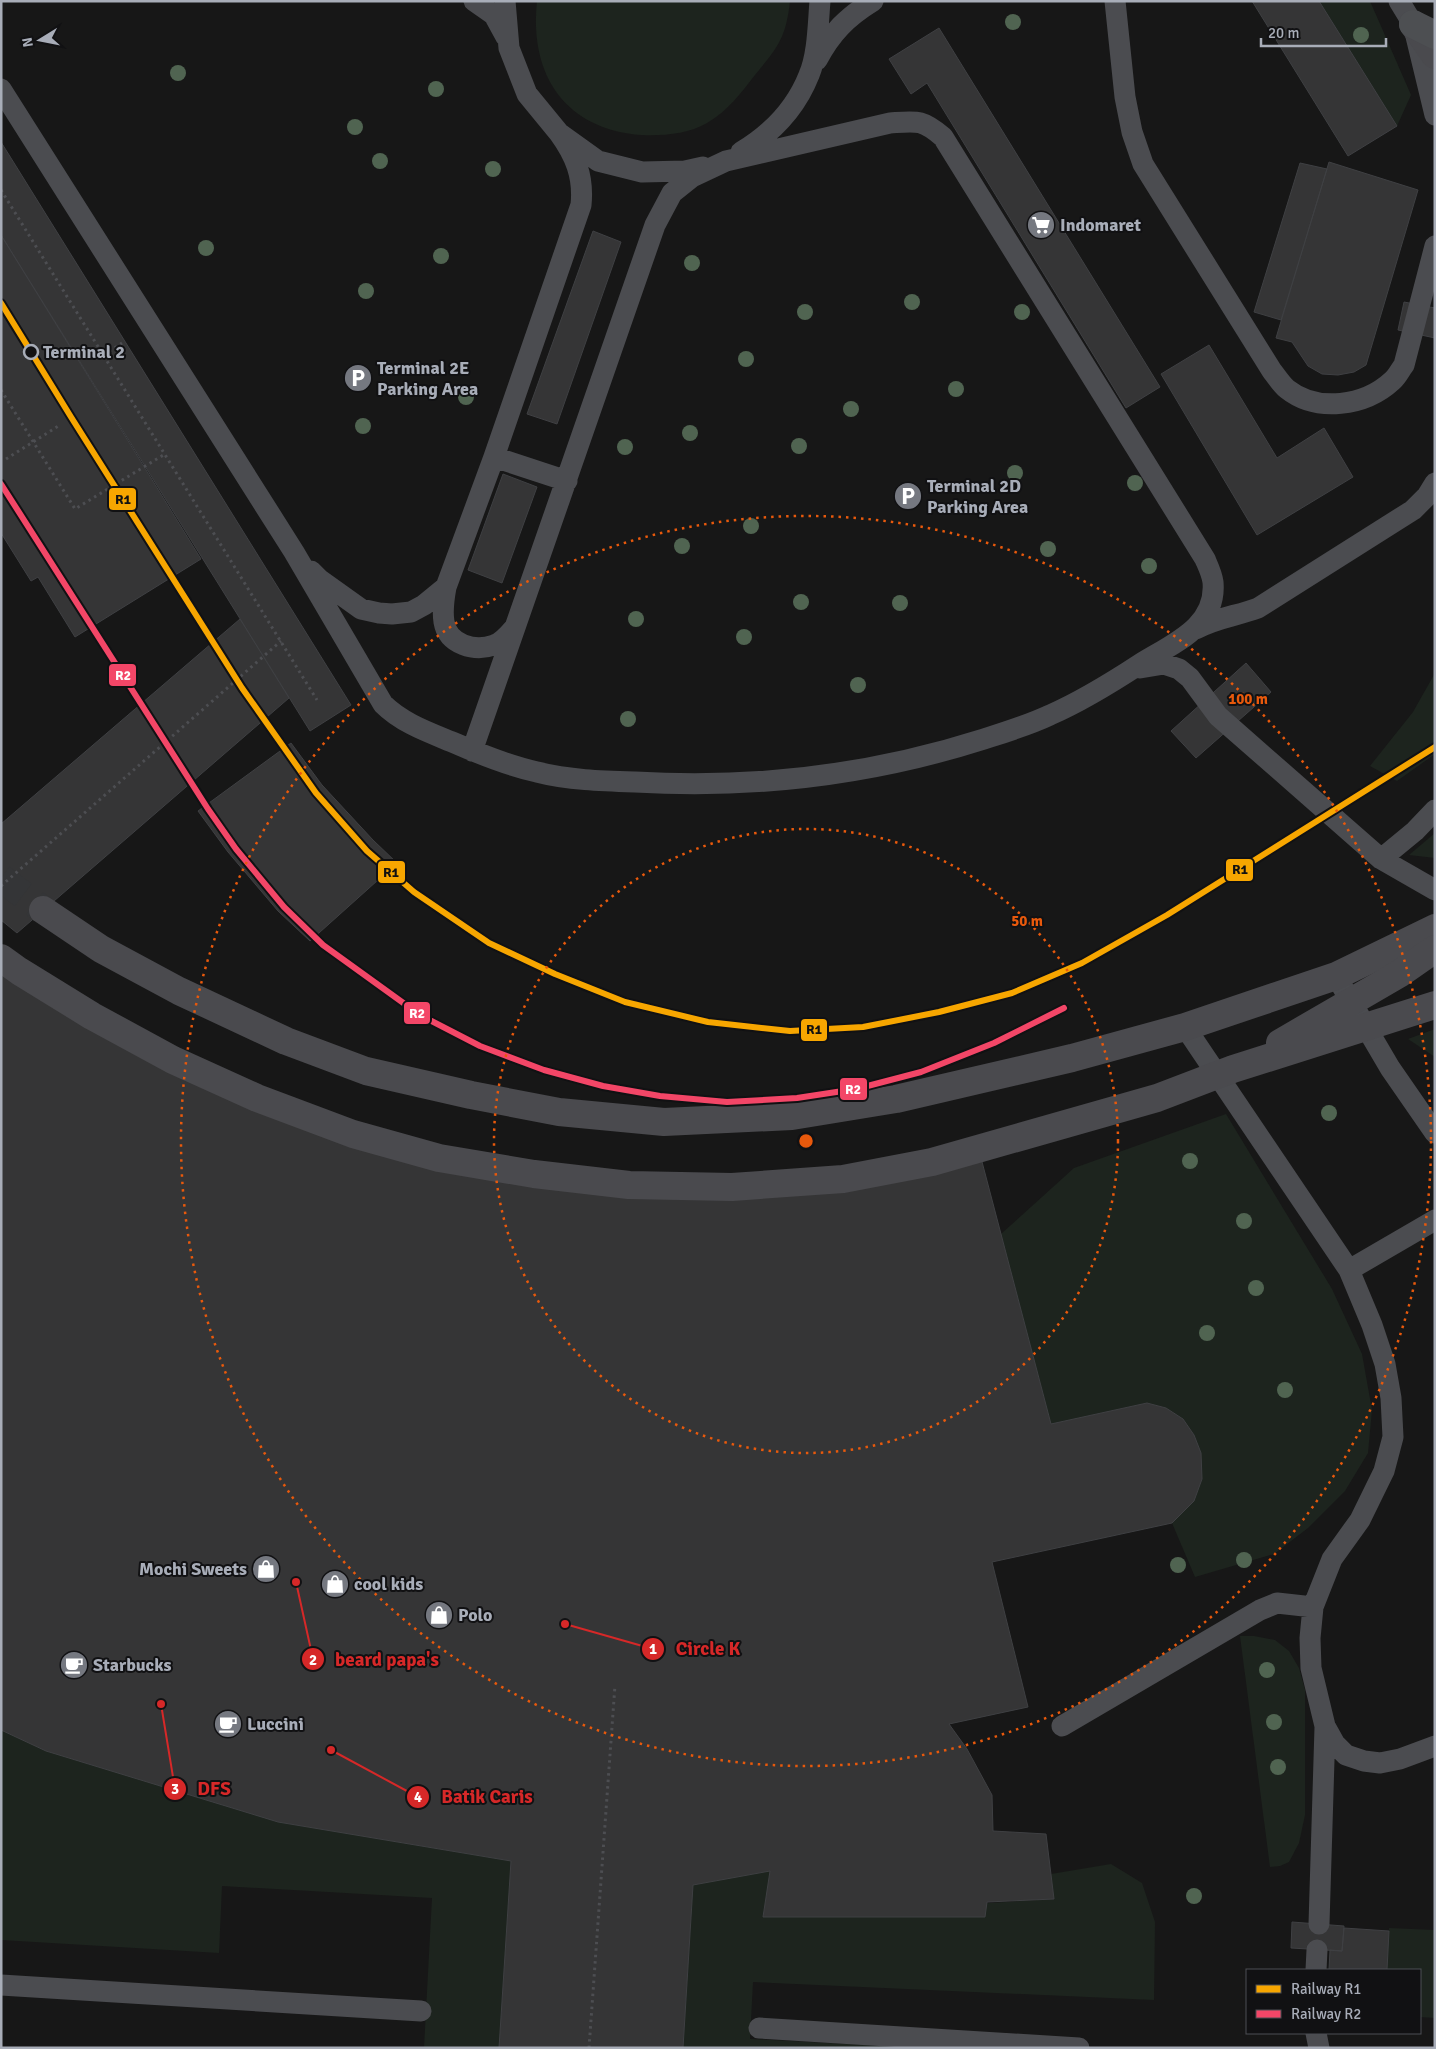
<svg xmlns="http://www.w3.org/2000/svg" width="1436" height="2049" font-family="Signika,sans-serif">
  <rect width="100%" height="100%" fill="#171717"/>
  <path fill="#1d241e" d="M537,1H790C786,38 778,47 755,75C740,94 729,110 707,123C688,134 663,136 641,135C565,129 529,75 537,1Z
    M1319,1H1370L1411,95L1397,126Z
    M1435,673V754L1397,781L1370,766L1413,712Z
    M1435,833V858L1409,855Z
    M1435,1029V1057L1408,1039Z
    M1226,1114L1332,1289L1362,1354L1372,1410L1368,1453L1345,1491L1308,1528L1274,1554L1195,1577L1172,1523L1194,1501L1202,1479L1194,1435L1183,1419L1166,1408L1147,1403L1051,1424L1001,1234L1074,1168Z
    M1240,1636H1254L1275,1640L1289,1651L1299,1668L1305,1690V1815L1299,1843L1289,1862L1280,1866L1270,1867Z
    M1,1730L46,1751L278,1822L511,1861L499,2048H424L432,1898L222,1886L219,1953L1,1940Z
    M1111,1864L1142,1883L1155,1922L1154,2000L753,1982L750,2039L923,2048H683L693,1885L770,1871L763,1917L1054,1899L1051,1874Z
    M1389,1928L1435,1930V2018L1420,2017V1970H1387Z"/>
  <path fill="#353536" stroke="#3f4043" d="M1252,1H1319L1397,126L1348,156Z
    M939,28L1160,387L1126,408L927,83L911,94L889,59Z
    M1,142L351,705L310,731L1,235Z
    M1329,162L1418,190L1366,365L1354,372L1338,375L1322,374L1308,366L1292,342L1276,338Z
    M1300,163L1327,169L1281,320L1254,312Z
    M593,231L621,242L557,424L527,414Z
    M1,235L201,559L75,637L38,577L31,581L1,533Z
    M1404,302L1435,308V338L1398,330Z
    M1209,345L1277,458L1324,428L1353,477L1257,535L1161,374Z
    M503,474L537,487L502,583L468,570Z
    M240,619L289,698L17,933L1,920V824Z
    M1246,663L1271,692L1196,758L1171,731Z
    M291,743L322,785L373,840L397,863L310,941L278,911L228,852L198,811Z
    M1,972L253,1108L632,1194L981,1158L1051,1424L1147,1403L1166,1408L1183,1419L1194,1435L1201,1453L1202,1479L1194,1501L1172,1523L992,1562L1028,1707L949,1724L967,1749L992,1795L993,1831L1046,1834L1054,1899L987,1902L985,1917H763L770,1871L693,1885L683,2048H499L511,1861L278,1822L46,1751L1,1730Z
    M1292,1922L1344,1926L1342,1951L1291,1948Z
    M1344,1928L1389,1931L1387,1970H1329L1330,1950L1342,1951Z"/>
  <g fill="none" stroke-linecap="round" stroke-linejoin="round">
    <path stroke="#343537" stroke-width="28" stroke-dasharray="28 14" stroke-linecap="butt" d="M1,878L43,910"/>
    <path stroke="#4d4e52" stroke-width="3" stroke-dasharray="2.5 4" stroke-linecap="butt" d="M1,190L317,700
      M104,355L122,343
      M1,390L75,509L165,454
      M6,459L60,425
      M1,886L281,641
      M589,2048L615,1685"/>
    <path stroke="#4b4c50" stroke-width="21" d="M474,1L494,15L506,37
      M505,1L509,48L527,94L559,133L598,161L642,172L685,171L703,167
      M1115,1L1125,97L1132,132L1143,164L1272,371C1277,377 1281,384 1287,389C1317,413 1365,406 1392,381C1397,377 1400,370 1404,365L1435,246
      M1399,1L1413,24L1435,115
      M817,60C831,33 847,17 873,1
      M1,89L294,552L383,704C403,724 431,733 457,744C482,755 510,766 537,772C568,780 602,781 635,782C753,789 871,775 984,739C1006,732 1029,725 1050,715C1082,701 1111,683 1140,664C1172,644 1217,627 1213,582C1212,574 1208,566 1205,559L943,137C922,119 917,121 890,123L726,161L692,177L672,193L655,225L472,751
      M741,152C771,134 796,108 809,75C818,54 818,24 820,1
      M494,457L567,481
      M311,571L319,579L361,609L379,613L392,614L411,612L424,605L446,587L494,457L581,205C584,176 575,155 559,133
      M446,587C444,598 442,610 444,622C448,645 475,652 494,645C503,642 509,634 515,627
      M1196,629C1215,618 1237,616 1258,608L1413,510L1427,496L1435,483
      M1140,668L1164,664L1179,669L1190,678L1218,716L1381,859L1435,890
      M1381,859L1415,831L1435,810
      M1336,976L1390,1068L1435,1133
      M1185,1027L1349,1270L1372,1325L1385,1364L1391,1398L1393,1437L1384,1471L1360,1520L1332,1559L1313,1607L1310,1638L1311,1668L1325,1726L1335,1744L1346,1755L1364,1761L1380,1763L1400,1759L1435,1746
      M1349,1270L1435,1220
      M1062,1726L1260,1610L1277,1603L1313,1607
      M1319,1924L1325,1727
      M1316,1970L1317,1950
      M1,1985L421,2011
      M759,2028L1079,2048
      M1316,2033L1319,2048"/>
    <path stroke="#4a4a4e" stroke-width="28" d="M1413,24L1435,55
      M43,910L101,949L179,991L286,1041L366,1071L471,1095L559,1112L664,1122L792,1116L896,1099L1072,1058L1185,1027L1336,976L1435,928"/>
    <path stroke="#4d4f52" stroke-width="28" d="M1413,24L1435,35"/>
    <path stroke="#4a4a4e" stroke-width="28" d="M1,958L19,971L92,1016L173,1060L257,1098L353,1134L439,1158L534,1174L629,1185L732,1187L843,1179L932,1162L1157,1098L1233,1069L1435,1005
      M1280,1043L1399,974L1435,949"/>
    <defs>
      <path id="rail-1" d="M1,303L71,417L242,688L316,793L367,851L414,892L489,943L555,974L625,1002L708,1022L790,1031L863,1027L939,1012L1012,993L1082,963L1167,915L1435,747"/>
      <path id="rail-2" d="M1,484L208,809L236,849L284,907L323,945L420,1015L480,1046L544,1070L603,1086L660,1096L727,1102L797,1098L856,1089L921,1072L994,1043L1064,1008"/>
    </defs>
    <use href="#rail-1" stroke="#111113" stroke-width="10"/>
    <use href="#rail-2" stroke="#111113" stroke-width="10"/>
    <use href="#rail-1" stroke="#f7a600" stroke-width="6"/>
    <use href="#rail-2" stroke="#f34667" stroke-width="6"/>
  </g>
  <g fill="#506451">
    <circle cx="1013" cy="22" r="8"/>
    <circle cx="1361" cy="35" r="8"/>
    <circle cx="178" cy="73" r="8"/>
    <circle cx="436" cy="89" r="8"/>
    <circle cx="355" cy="127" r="8"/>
    <circle cx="380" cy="161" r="8"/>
    <circle cx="493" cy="169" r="8"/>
    <circle cx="206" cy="248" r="8"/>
    <circle cx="441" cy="256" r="8"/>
    <circle cx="692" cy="263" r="8"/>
    <circle cx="366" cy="291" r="8"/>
    <circle cx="912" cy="302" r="8"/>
    <circle cx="805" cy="312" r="8"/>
    <circle cx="1022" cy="312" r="8"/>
    <circle cx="746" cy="359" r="8"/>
    <circle cx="956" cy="389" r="8"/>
    <circle cx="466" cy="397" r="8"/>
    <circle cx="851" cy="409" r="8"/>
    <circle cx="363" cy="426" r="8"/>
    <circle cx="690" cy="433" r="8"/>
    <circle cx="799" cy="446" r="8"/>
    <circle cx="625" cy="447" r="8"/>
    <circle cx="1015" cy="473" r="8"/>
    <circle cx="1135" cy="483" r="8"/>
    <circle cx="751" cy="526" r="8"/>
    <circle cx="682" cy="546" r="8"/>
    <circle cx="1048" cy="549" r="8"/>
    <circle cx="1149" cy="566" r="8"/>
    <circle cx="801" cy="602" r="8"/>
    <circle cx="900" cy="603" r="8"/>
    <circle cx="636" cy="619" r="8"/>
    <circle cx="744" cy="637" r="8"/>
    <circle cx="858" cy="685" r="8"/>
    <circle cx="628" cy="719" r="8"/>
    <circle cx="1329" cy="1113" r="8"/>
    <circle cx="1190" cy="1161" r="8"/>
    <circle cx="1244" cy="1221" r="8"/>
    <circle cx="1256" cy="1288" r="8"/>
    <circle cx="1207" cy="1333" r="8"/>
    <circle cx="1285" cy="1390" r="8"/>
    <circle cx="1244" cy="1560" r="8"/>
    <circle cx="1178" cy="1565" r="8"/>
    <circle cx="1267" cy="1670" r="8"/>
    <circle cx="1274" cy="1722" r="8"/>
    <circle cx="1278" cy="1767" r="8"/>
    <circle cx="1194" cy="1896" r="8"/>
  </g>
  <g fill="none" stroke="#e8590c" stroke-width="2.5" stroke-dasharray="2.5 5">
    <circle cx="806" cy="1141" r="312"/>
    <circle cx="806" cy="1141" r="625"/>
  </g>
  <defs>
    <symbol id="supermarket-disc" viewBox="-11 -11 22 22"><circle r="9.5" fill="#757880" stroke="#111113"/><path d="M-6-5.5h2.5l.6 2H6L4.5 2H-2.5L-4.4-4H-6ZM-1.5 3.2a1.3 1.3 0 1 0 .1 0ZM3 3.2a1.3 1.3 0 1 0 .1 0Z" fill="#fff"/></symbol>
    <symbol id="parking-disc" viewBox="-11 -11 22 22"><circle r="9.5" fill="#757880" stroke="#111113"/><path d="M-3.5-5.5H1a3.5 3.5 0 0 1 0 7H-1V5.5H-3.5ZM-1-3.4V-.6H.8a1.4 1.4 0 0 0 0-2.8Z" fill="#fff"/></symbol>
    <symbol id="shop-disc" viewBox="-11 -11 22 22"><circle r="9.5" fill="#757880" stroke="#111113"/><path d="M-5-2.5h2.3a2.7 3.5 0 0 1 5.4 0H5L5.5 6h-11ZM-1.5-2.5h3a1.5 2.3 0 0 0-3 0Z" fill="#fff"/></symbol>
    <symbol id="cafe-disc" viewBox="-11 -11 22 22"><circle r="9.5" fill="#757880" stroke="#111113"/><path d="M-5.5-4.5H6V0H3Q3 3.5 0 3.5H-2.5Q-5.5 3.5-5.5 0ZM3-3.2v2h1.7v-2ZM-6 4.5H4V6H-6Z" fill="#fff"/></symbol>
  </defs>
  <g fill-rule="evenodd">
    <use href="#supermarket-disc" x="1025" y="209" width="32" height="32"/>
    <use href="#parking-disc" x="342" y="362" width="32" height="32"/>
    <use href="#parking-disc" x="892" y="480" width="32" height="32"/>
    <use href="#shop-disc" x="250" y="1553" width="32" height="32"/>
    <use href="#shop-disc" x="319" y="1568" width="32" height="32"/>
    <use href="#shop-disc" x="423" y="1599" width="32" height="32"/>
    <use href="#cafe-disc" x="58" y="1649" width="32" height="32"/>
    <use href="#cafe-disc" x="212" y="1708" width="32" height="32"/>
  </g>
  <circle fill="#111113" stroke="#a8adb8" stroke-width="2.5" cx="31" cy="352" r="7"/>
  <g text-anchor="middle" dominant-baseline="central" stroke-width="4" stroke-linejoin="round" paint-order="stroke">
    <g font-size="18" font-weight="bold" fill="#a8adb8" stroke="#111113" text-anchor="start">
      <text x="1060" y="225">Indomaret</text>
      <text x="377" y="368">Terminal 2E<tspan x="377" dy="21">Parking Area</tspan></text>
      <text x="927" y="486">Terminal 2D<tspan x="927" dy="21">Parking Area</tspan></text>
      <text x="247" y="1569" text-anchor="end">Mochi Sweets</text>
      <text x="354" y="1584">cool kids</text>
      <text x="458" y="1615">Polo</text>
      <text x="93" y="1665">Starbucks</text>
      <text x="247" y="1724">Luccini</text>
    </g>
    <g font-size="18" font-weight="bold" fill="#a8adb8" stroke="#111113" text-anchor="start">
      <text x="43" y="352">Terminal 2</text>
    </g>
  </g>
  <circle cx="806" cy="1141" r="8" fill="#e8590c" stroke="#111113" stroke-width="2.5"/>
  <g font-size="15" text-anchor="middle" font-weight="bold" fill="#e8590c" stroke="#111113" stroke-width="4" stroke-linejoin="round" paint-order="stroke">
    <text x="1248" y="704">100 m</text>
    <text x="1027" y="926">50 m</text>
  </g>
  <path fill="none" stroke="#d62828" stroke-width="2" d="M565 1624L653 1649M296 1582L313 1659M161 1704L175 1789M331 1750L418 1797"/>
  <g fill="#d62828" stroke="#111113" stroke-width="2">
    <circle cx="565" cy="1624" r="5"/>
    <circle cx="296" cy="1582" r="5"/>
    <circle cx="161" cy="1704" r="5"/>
    <circle cx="331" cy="1750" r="5"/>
    <circle cx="653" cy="1649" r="12"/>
    <circle cx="313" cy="1659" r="12"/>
    <circle cx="175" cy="1789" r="12"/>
    <circle cx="418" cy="1797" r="12"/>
  </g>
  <g font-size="15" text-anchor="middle" font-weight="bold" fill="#fff">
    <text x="653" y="1654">1</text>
    <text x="313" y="1665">2</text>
    <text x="175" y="1794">3</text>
    <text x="418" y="1802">4</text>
  </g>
  <g font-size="19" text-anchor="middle" font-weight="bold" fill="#d62828" stroke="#111113" stroke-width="4" stroke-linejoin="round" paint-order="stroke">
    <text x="708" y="1655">Circle K</text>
    <text x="387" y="1666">beard papa's</text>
    <text x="214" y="1795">DFS</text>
    <text x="487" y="1803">Batik Caris</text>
  </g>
  <g stroke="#111113" stroke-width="2">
    <rect x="108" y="487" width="29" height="24" rx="5" fill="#f7a600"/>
    <rect x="108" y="663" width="29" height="24" rx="5" fill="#f34667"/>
    <rect x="1225" y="858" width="29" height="24" rx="5" fill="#f7a600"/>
    <rect x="377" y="860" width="29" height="24" rx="5" fill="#f7a600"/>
    <rect x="403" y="1001" width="28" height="24" rx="5" fill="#f34667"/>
    <rect x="800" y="1018" width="28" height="24" rx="5" fill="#f7a600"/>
    <rect x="839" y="1077" width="29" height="24" rx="5" fill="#f34667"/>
  </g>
  <g font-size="14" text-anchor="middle" font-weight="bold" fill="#fff">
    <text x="123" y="680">R2</text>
    <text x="417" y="1018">R2</text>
    <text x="853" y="1094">R2</text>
  </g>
  <g font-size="14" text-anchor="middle" font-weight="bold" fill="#111">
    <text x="123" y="504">R1</text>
    <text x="1240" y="874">R1</text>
    <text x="391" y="877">R1</text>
    <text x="814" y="1034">R1</text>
  </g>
  <rect width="1436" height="2049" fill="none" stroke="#a8adb8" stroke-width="5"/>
  <rect x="1246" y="1969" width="175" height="65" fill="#111113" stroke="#4d4f55"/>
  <rect x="1256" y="1985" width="25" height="8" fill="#f7a600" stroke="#4d4f55"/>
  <text x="1291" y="1994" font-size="15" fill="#a8adb8">Railway R1</text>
  <rect x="1256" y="2010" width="25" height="8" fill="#f34667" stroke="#4d4f55"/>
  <text x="1291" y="2019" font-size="15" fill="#a8adb8">Railway R2</text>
  <g transform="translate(40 40) rotate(260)" stroke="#111113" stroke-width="4" paint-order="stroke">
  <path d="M0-4L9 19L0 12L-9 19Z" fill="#a8adb8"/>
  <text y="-8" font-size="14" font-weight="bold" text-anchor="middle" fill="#a8adb8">N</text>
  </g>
  <path d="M1261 38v8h125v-8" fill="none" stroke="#a8adb8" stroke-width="2.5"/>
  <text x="1268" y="38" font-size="15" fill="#a8adb8" stroke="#111113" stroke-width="4" paint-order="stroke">20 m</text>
</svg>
